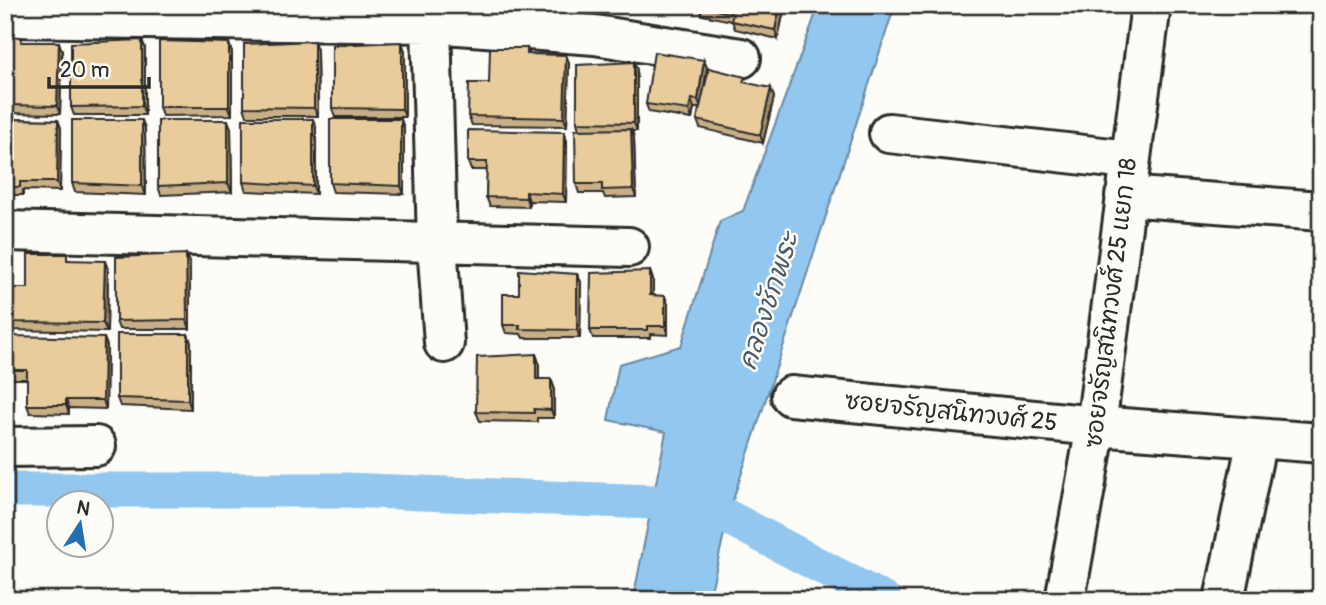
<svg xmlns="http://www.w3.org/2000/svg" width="1326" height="605" font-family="Pangolin,'Playpen Sans Thai',sans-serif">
  <rect width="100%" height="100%" fill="#fdfcf7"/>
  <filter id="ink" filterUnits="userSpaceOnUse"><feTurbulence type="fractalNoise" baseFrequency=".0143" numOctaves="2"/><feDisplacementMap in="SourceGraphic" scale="14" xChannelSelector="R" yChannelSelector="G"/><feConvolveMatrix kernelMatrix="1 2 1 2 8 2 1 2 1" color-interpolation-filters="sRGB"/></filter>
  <g filter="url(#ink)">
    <path fill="#92c7f0" stroke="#6989a1" stroke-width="2" d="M819,5H895L729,512L709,600H633L666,432L608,420L619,364L681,346L720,221L743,211Z"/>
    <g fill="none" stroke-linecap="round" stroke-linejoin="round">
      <path stroke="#92c7f0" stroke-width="35" d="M5,490H344L703,504L884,600"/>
      <defs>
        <path id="minor" d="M5,17L431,23L595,35L741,58
          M431,23L437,243L444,343
          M889,133L1129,160
          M1125,196L1321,211
          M5,231L629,247
          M791,396L1096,426L1321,443
          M5,447L96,446
          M1065,600L1096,426L1151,5
          M1224,600L1257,439"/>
      </defs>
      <use href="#minor" stroke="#2b2b2b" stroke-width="44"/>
      <use href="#minor" stroke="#fdfcf7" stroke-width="38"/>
    </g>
    <path fill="#c8af86" stroke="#2b2b2b" stroke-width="2" d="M700,5H785L778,39L735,29L732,21L702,15Z
      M5,36L23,42L62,51L60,114L5,113Z
      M142,40L145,48V115H74L71,107Z
      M527,48L530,54L566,55L569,63L567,126L472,125L468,116L489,83Z
      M317,50L318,116H247L244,107Z
      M405,51V117H335L332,108Z
      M232,52V115L162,116L159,107Z
      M704,60L707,68L704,91L747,82L774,97L763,143L700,128L697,120L699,108H694L692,119L649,112L646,104Z
      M634,62L637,70V131H632L634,137L636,197L605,198L603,193H579L576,184L579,130L577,122Z
      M5,119L58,120L61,128L60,191L23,190V195H5Z
      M316,127V194L246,191L243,182Z
      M145,128L146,195L75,192L72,183Z
      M231,128L232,192L161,195L158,186Z
      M404,128V194L333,192L330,183Z
      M567,141L566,202L529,201V207L490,206L486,197L487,170H471L468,162Z
      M186,254L190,262V329H119L116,321Z
      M69,260L108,269L107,332L11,330L8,322Z
      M650,271L653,280V296L668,304V335L651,334V338H593L590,330Z
      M577,274L581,282L580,338H523L521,334L506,333L503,325L519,294Z
      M188,334L191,343V409L120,406L117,398Z
      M104,338L107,346L106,409L69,408V414L30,413L27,405V379H11L8,370Z
      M536,354L539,363V379H551L554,387V418H537V422L480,421L476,412Z"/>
    <path fill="#a28f6d" stroke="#2b2b2b" stroke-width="2" d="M780,5H785L778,39L775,30Z
      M142,40L145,48V115L142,106Z
      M314,41L317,50L318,116L314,108Z
      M59,42L62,51L60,114L57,106Z
      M402,42L405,51V117L402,109Z
      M229,43L232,52V115L229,107Z
      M566,55L569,63L567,126L564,118Z
      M704,60L707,68L701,109L698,100Z
      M634,62L637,70V131L634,123Z
      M771,88L774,97L763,143L760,135Z
      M691,99L694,108L692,119L689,110Z
      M313,119L316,127V194L313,186Z
      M401,119L404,128V194L401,186Z
      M58,120L61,128L60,191L57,182Z
      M142,120L145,128L146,195L142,186Z
      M228,120L231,128L232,192L228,183Z
      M631,129L634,137L636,197L633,189Z
      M564,132L567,141L566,202L563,194Z
      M526,192L529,201V207L526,198Z
      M186,254L190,262V329L187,320Z
      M105,261L108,269L107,332L103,323Z
      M650,271L653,280V304L650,295Z
      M577,274L581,282L580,338L577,330Z
      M665,296L668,304V335L665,326Z
      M188,334L191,343V409L188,400Z
      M104,338L107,346L106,409L103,400Z
      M536,354L539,363V387L536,379Z
      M551,379L554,387V418L551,410Z
      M66,400L69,408V414L66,405Z"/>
    <path fill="#e8cc9c" stroke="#2b2b2b" stroke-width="2" d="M700,5H780L775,30L731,21L733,14L699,6Z
      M5,36L21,37V42H59L57,106L5,105Z
      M142,40V106L71,107V43Z
      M159,41L229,43V107H159Z
      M314,41V108L244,107V44Z
      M402,42V109L332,108V45Z
      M490,48H527V54L566,55L564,118L468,116L469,83H489Z
      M654,52L704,60L698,100L691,99L689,110L646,104Z
      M634,62V123L577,122V65Z
      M709,68L745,77L743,82L771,88L760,135L697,120Z
      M5,119L58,120L57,182H20V187H5Z
      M243,119H313V186L243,182Z
      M330,119H401V186L330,183Z
      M72,120H142V186L72,183Z
      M158,120H228V183L158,186Z
      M631,129L633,189L602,190V184H576L575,130Z
      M468,130L564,132L563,194L526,192V198L486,197L487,162H468Z
      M28,254H67V260L105,261L103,323L8,322L9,288H28Z
      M186,254L187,320L116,321V257Z
      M519,270L577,274V330L519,329L520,325H503V294H519Z
      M650,271V295L665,296V326H648V330H590L591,273Z
      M117,334H188V400L117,398Z
      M8,336L104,338L103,400H66V405H27V370H8Z
      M536,354V379H551V410L534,409V413L476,412L477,357Z"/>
  </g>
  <g text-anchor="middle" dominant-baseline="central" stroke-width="5" stroke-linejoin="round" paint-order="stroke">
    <g font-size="24" fill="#2b2b2b" stroke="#fdfcf7">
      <text transform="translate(1111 303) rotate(-83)">ซอยจรัญสนิทวงศ์ 25 แยก 18</text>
      <text transform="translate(951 412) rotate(6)">ซอยจรัญสนิทวงศ์ 25</text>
    </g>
    <g font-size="26" font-style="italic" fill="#4a5a66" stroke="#fdfcf7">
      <text transform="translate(769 301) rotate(-72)">คลองชักพระ</text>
    </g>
  </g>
  <rect width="1326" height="605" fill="none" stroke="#fdfcf7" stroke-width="28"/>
  <rect x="14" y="14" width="1298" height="577" fill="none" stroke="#2b2b2b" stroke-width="2.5" filter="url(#ink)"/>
  <g transform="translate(80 524) rotate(12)"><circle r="33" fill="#fdfcf7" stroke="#a9a8a5" stroke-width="2"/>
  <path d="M0-5L12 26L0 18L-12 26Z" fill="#1f6fb2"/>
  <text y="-10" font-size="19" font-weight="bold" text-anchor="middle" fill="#2b2b2b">N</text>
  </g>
  <path d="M49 77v10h100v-10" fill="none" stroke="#2b2b2b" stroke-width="3.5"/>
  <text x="60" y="77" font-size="21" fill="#2b2b2b" stroke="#fdfcf7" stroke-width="5" paint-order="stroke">20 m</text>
</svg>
